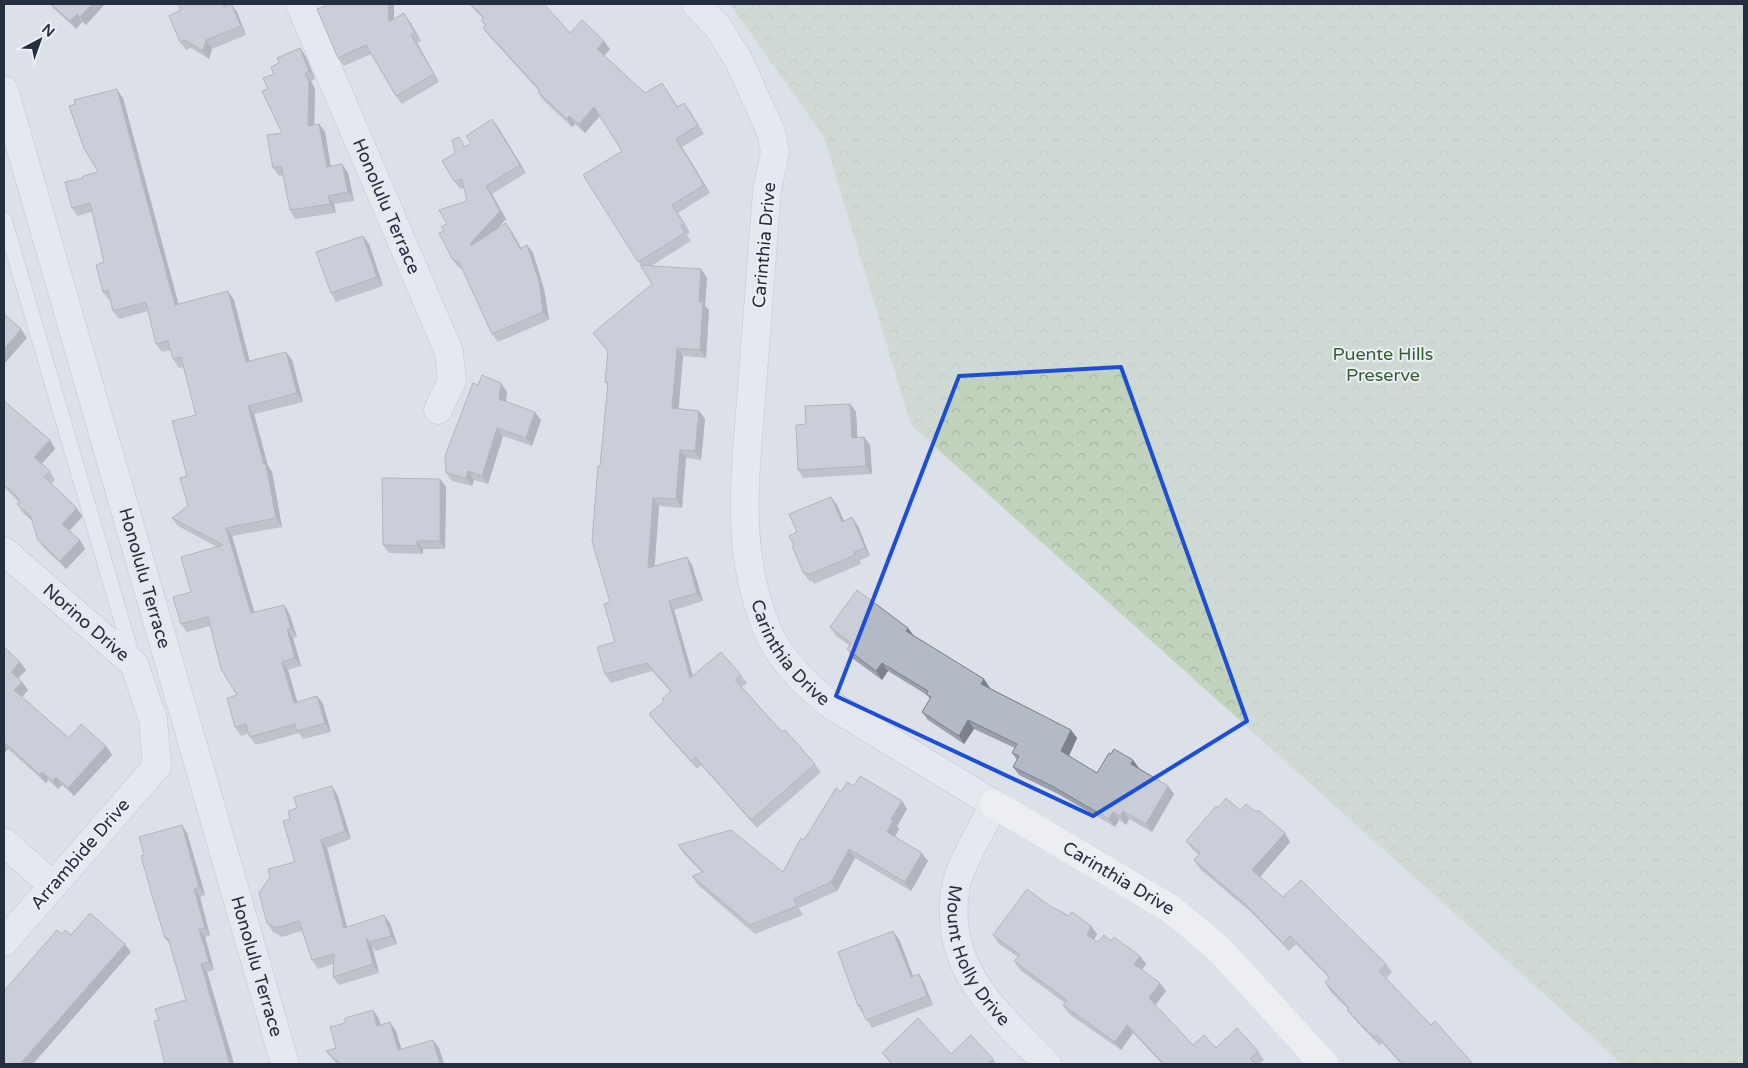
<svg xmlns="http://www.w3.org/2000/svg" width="1748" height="1068" font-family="'Varela Round',sans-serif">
  <defs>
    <pattern id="park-crowns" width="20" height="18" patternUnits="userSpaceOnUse" patternTransform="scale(1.25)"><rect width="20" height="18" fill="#c1d3bc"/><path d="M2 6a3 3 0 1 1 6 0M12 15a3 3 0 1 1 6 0" fill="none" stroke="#a6b5a3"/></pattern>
  </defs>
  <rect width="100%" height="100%" fill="#dce0e8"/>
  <path fill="url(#park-crowns)" d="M730,4H1744V1064H1622L911,425L824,137Z"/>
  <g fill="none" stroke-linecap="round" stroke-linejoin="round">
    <defs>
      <path id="lane" d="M4,219L133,659"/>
      <g id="street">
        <path id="s1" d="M300,4L449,352L452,381L438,410"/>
        <path id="s2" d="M696,4L718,27L739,61L771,132L775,152L767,190C762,256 757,322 752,387C746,471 734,546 766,627C779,659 805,684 831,705L994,804C983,827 969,849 960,872C954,887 953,905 954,921C958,983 1007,1022 1047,1064"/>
        <path id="s3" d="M4,90L285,1064"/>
        <path id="s4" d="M4,551L134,664L153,719L157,766L4,942"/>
        <path d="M4,842L52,885"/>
      </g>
    </defs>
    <use href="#lane" stroke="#a1a7b2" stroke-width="16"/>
    <use href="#street" stroke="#a1a7b2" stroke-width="29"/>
    <use href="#lane" stroke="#eff1f6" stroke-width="15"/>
    <use href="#street" stroke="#eff1f6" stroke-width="28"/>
    <path stroke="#fff" stroke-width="28" id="s5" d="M994,804L1171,909L1219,949L1324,1064"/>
  </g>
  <path fill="#9a9fa9" d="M50,4H105L86,25L82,22L76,29L54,9Z
    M178,4H225L226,6L237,12L246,35L212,49L209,59L191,48L186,50L180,42L181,10Z
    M394,4V19L410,22L421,41L417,43L439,82L402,104L396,96L371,54L344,66L338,58Z
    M469,4H544L570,33L610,49L604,56L645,93L662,83L678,107L684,103L704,134L682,147L710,193L678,213L690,232L687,235L691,241L651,266L701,269L707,278L705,306L709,310L706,358L683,356L678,409L699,411L705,419L701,460L686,458L682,508L659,506L654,566L687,557L692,565L703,601L674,610L693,676L741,675L747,683L742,687L782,732L815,764L821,772L757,828L701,765L697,769L655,722L649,714L664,701L670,691L652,671L611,683L605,674L615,642L610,602L600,466L608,385L605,382L608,352L593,333L652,284L641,265L583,175L622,151L600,116L585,133L575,124L572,127L543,100L538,92L539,91L489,36L483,28L485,26L481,20L483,19Z
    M300,48L306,57L315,79L311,81L315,89L314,125L319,124L325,132L331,166L348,173L354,201L334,204L336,213L295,219L290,210L283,175L279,176L273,168L282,133L268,89L274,74Z
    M123,98L178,304L234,300L250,362L286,352L292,360L303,402L254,414L268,466L272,472L282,527L232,536L254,612L284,605L289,613L297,637L293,638L301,666L288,670L297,702L317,696L323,704L331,732L303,739L299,733L260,744H255L249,736V733L241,736L235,727L237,695L210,626L187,632L181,624L191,592L217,547L178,526L172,518L188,506L187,476L196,415L183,367L179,368L173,359L171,350L162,352L156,344L148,311L119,319L113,311L110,300H109L103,292L104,262L92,212L77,216L72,208L83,178L98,172Z
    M498,127L526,173L492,194L506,219L496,230L512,232L521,248L527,245L533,253L544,289L549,320L498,342L492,334L463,269L459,268L453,260L444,231L447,224L467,201L464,188L460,189L454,181L455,153Z
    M363,236L369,244L383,286L336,302L331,293Z
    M478,385L507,392L506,402L541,420L532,446L503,436L488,484L474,480L472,486L452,481L446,473Z
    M4,401L50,440L55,449L42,464L50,471L55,480L51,484L81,514L82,517L69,531L85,549L66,569L44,548L38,540L32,521L23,513L17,504L19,502L4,487Z
    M850,404L856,412L857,437H864L870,445L872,474L803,478L798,470L806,424Z
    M440,479L446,487L445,549H423V554L389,553L383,545Z
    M837,505L844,521L852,517L858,526L870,556L860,560L861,564L814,584L812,581L810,582L804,574L794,545L797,532Z
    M830,627L908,628L914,636L984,679L990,688L1071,730L1077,738L1069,756L1097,773L1139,768L1168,786L1174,794L1152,832L1129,819L1126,825L1119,820L1115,827L1058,794L1019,775L1013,767L1017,760L1012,753L1015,748L974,729L964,744L928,720L922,712L930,699L927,695L888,671L882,680L852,658L847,649L849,645L836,636Z
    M4,647L20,662L26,670L18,679L22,682L28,690L22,697L69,738L106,746L112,755L74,796L62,785L58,789L48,780L46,783L8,749L5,752L4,751Z
    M854,786L902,801L907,809L897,826L899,829L895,837L928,861L911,891L855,858L837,891L799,908L803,915L755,934L698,885L692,876L702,873L684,854L678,845L783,872L804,840L841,792Z
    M337,794L351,839L327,848L347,927L390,923L397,944L376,951L372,946L379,973L339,985L333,977V964L318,969L312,960L302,931L282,937L273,932L267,923L295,862L290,819Z
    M1218,808L1256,812L1285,833L1290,842L1260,877L1283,897L1386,964L1392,972L1386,978L1431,1025L1473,1064H1401L1382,1043L1380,1046L1353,1018L1347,1010L1348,1009L1330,991L1325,982L1329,978L1296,944L1289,951L1252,913L1200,869L1194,860L1199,855L1192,849L1186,841Z
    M182,825L187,833L205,895L200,897L210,936L205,937L214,970L207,972L234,1064L159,1020L186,1000L171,946L165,938L144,855Z
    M1050,906L1097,934L1094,940L1098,942L1146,964L1142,970L1166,991L1155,1005L1193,1045L1258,1051L1264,1060L1259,1064H1162L1133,1033L1121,1050L1069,1014L1063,1005L1065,1003L1020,970L1014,961L1018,957L999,944L993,935Z
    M899,939L913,976L919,974L924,983L933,1005L872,1028L858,1006Z
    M373,1010L379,1019L381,1025L390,1022L396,1031L401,1049L439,1048L444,1064H337L332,1059L326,1051L336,1048L345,1023Z
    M882,1053L951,1054L993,1059L997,1064H891Z"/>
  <path fill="#7d828a" d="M92,4H105L86,25L80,17Z
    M232,4L237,12L246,35L241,26Z
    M388,4H394V30L389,22Z
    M404,13L410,22L421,41L415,33Z
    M77,14L82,22L76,29L70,21Z
    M411,35L417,43L439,82L434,74Z
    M206,40L212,49L209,59L203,51Z
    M604,41L610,49L602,58L597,49Z
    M300,48L306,57L315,79L309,71Z
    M305,73L311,81L315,89L314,134L308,126Z
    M117,89L123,98L181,313L175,305Z
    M684,103L690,111L704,134L698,125Z
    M594,107L600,115L585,133L579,124Z
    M569,116L575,124L572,127L567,119Z
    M492,119L498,127L526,173L520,165Z
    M319,124L325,132L332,176L327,167Z
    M676,139L682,147L710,193L704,185Z
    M342,164L348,173L354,201L348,192Z
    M486,186L492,194L506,219L476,252L470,244Z
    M328,196L334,204L336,213L330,204Z
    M506,223L512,232L526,257L520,249Z
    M363,236L369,244L383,286L377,277Z
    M527,245L533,253L544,289L549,320L543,312Z
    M701,269L707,278L705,306L709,310L706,358L700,350L699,302Z
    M228,291L234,300L252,371L246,362Z
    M21,329L27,338L4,364V349Z
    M677,348L683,356L678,417L672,408Z
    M286,352L292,360L303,402L297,393Z
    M501,383L507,392L505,408L499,399Z
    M850,404L856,412L858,446L852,438Z
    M248,406L254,414L268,466L272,472L282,527L276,518L264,464Z
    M699,411L705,419L701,460L695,451Z
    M535,412L541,420L532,446L526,438Z
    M497,428L503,436L488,484L482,476Z
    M864,437L870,445L872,474L866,466Z
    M50,440L55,449L40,465L34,457Z
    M680,450L686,458L682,508L676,499Z
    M468,471L474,480L472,486L466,478Z
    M440,479L446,487L445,549L440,541Z
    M831,497L837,505L848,530L842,522Z
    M653,498L659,506L654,576L648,568Z
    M75,506L81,514L82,517L68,532L62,524Z
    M852,517L858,526L870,556L865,548Z
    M226,528L232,536L257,621L251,613Z
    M80,540L85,549L66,569L60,561Z
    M417,541L423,549V554L417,546Z
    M687,557L692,565L703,601L697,593Z
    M669,601L674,610L696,687L690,678Z
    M284,605L289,613L297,637L291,628Z
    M908,628L914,636L906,631Z
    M287,629L293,638L301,666L295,658Z
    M20,662L26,670L16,680L11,672Z
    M282,662L288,670L300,711L294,703Z
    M882,663L888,671L882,680L876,671Z
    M984,679L990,688L987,692L981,684Z
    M22,682L28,690L20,699L14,690Z
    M317,696L323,704L331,732L325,723Z
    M968,720L974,729L964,744L959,736Z
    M1071,730L1077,738L1067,760L1061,751Z
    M4,743L8,749L5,752L4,751Z
    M106,746L112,755L74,796L68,788Z
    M1133,760L1139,768L1137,772L1131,764Z
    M42,772L48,780L46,783L40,775Z
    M56,777L62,785L58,789L53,781Z
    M332,786L337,794L351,839L345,831Z
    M1168,786L1174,794L1152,832L1146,824Z
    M902,801L907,809L897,826L899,829L893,840L887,832L891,819Z
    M1123,811L1129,819L1126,825L1120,816Z
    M1113,812L1119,820L1115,827L1109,819Z
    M182,825L187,833L205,895L199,887Z
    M1285,833L1290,842L1258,879L1252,870Z
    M321,840L327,848L349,936L344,928Z
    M849,849L855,858L837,891L831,882Z
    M922,853L928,861L911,891L905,882Z
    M194,889L200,897L210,936L205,928Z
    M384,915L390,923L397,944L391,936Z
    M1091,926L1097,934L1092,943L1087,935Z
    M199,929L205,937L214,970L209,962Z
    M893,931L899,939L917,986L911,977Z
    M366,938L372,946L379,973L373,964Z
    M125,944L131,952L33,1064H20Z
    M1140,956L1146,964L1140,972L1134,964Z
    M201,964L207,972L234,1064H230Z
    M919,974L924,983L933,1005L927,996Z
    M1160,983L1166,991L1155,1006L1149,998Z
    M373,1010L379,1019L383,1035L377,1026Z
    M390,1022L396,1031L404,1058L398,1050Z
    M1127,1025L1133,1033L1121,1050L1115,1042Z
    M433,1040L439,1048L444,1064H440Z"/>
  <path fill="#b3b9c5" stroke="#7d828a" d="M51,4H92L80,17L77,14L70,21Z
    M178,4H223L224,7L231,4L241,26L206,40L203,51L185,40L180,42L169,16L181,10Z
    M326,4H388L389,22L404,13L415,33L411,35L434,74L396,96L366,45L338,58L317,9L326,6Z
    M471,4H544L570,33L582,20L604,41L597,49L645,93L662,83L677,107L684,103L698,125L676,139L704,185L672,205L684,224L681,226L685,233L638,262L583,175L622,151L594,107L579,124L569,116L567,119L538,92L540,90L483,28L486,25L481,20L484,18Z
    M300,48L309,71L305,73L309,81L308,126L319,124L327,167L342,164L348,192L328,196L330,204L290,210L281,166L273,168L267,135L282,133L262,91L268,89L263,78L274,74L271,67L279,63L277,58Z
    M117,89L175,305L228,291L246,362L286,352L297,393L248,406L264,464H266L276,518L226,528L251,613L284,605L291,628L287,629L295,658L282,662L294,703L317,696L325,723L297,731L295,724L254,736H249L246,724L235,727L227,698L237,695L221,669L208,617L181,624L173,597L191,592L181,557L223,545L172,518L188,506L180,478L187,476L172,421L196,415L181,357L173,359L168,341L156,344L146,302L113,311L108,290L103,292L96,265L104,262L90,203L72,208L65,182L83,178V176L98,172L84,148L69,106L75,104L74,100Z
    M492,119L520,165L486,186L500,211L470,244L472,245L506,223L520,249L527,245L539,281L543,312L492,334L459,262L453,260L439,233L444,231L441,227L447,224L439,210L467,201L462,179L454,181L442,161L455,153L452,140L459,137L465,147L471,143L466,136Z
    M363,236L377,277L331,293L316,252Z
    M640,265L701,269L699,302H703L700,350L677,348L672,408L699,411L695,451L680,450L676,499L653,498L648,568L687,557L697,593L669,601L690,678L721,652L741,675L735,680L782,732L785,730L815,764L751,820L695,757L691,761L649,714L664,701L662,699L671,691L647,663L605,674L597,647L615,642L604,604L610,602L592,541L598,466H600L608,382H605L608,351L593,333L652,284Z
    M4,314L21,329L4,349Z
    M482,375L501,383L499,399L535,412L526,438L497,428L482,476L468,471L466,478L446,473L445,456L473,383L478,385Z
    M4,401L50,440L34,457L50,471L44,477L75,506L76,509L62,524L80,540L60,561L38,540L31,517L17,504L20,500L4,484Z
    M850,404L852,438L864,437L866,466L798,470L796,425L806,424L805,406Z
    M382,478L440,479V541H417V546L383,545Z
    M831,497L842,522L852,517L865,548L854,552L855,555L808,575L806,572L804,574L792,546L794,545L789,536L797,532L789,514Z
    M857,590L908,628L906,631L984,679L981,684L1071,730L1061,751L1097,773L1109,753L1111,754L1114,749L1133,760L1131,764L1168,786L1146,824L1123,811L1120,816L1113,812L1109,819L1052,786L1013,767L1019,756L1012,753L1017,744L968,720L959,736L922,712L931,697L926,694L928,691L882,663L876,671L847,649L851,643L830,627Z
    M4,647L20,662L11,672L22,682L14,690L69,738L81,724L106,746L68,788L56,777L53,781L42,772L40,775L4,742Z
    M860,776L902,801L891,819L893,820L887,832L922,853L905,882L849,849L831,882L794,899L797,906L750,925L692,876L703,872L678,845L731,830L783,872L801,838L804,840L836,788L841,792L847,782L854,786Z
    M332,786L345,831L321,840L344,928L384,915L391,936L370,942L366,938L373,964L333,977L334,954L312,960L299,921L276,928L267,923L259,893L270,877L268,869L295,862L283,821L290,819L288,811L297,808L294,797Z
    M1226,798L1240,810L1246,804L1256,812L1258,810L1285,833L1252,870L1283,897L1301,880L1386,964L1379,971L1431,1025L1435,1021L1473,1064H1402L1377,1035L1374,1037L1347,1010L1349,1008L1325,982L1330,977L1290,936L1283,943L1246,905L1194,860L1200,853L1186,841L1216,806L1218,808Z
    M182,825L199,887L194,889L205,928L199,929L209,962L201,964L230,1064H165L154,1021L159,1020L155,1009L186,1000L168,938H165L156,909L141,856L144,855L139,837Z
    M1027,889L1050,906L1069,916L1072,912L1091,926L1087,935L1098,942L1104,935L1111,941L1114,937L1140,956L1134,964L1160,983L1149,998L1193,1045L1204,1035L1216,1048L1237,1028L1258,1051L1250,1059L1255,1064H1164L1127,1025L1115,1042L1063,1005L1067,1000L1014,961L1020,955L993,935Z
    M90,913L125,944L20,1064H4V991L57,930L62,934L65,930L71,935Z
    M893,931L911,977L919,974L927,996L866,1020L860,1005L858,1006L838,952Z
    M373,1010L377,1026L390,1022L398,1050L433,1040L440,1064H341L326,1051L336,1048L330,1027L345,1023V1018Z
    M918,1018L951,1054L971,1035L993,1059L988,1064H893L882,1053Z"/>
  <path d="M0 0H1748V1068H0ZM1121,367L1247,721L1093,816L836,696L959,376Z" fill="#dce0e8" fill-opacity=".55" fill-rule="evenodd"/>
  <path fill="none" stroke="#1d4ed8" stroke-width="4" stroke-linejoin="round" d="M1121,367L1247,721L1093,816L836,696L959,376Z"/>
  <g text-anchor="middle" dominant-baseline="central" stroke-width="4" stroke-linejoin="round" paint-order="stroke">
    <g font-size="18" fill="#252d40" stroke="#eceff6">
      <text stroke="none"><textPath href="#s1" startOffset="220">Honolulu Terrace</textPath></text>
      <text transform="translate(764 245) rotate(-85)">Carinthia Drive</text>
      <text stroke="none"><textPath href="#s3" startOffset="508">Honolulu Terrace</textPath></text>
      <text stroke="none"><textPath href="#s4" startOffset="109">Norino Drive</textPath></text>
      <text stroke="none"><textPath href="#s2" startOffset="684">Carinthia Drive</textPath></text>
      <text transform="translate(80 854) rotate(-49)">Arrambide Drive</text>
      <text stroke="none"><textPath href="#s5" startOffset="145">Carinthia Drive</textPath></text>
      <text stroke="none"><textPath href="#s2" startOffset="1109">Mount Holly Drive</textPath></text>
      <text stroke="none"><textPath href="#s3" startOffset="912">Honolulu Terrace</textPath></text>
    </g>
    <g font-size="18" fill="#365d31" stroke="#eceff6">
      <text x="1383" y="354">Puente Hills<tspan x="1383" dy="21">Preserve</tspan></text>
    </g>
  </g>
  <rect width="1748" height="1068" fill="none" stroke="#252d40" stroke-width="10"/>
  <g transform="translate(40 40) rotate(41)" stroke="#eceff6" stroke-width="4" paint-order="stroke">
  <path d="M0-4L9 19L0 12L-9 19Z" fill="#252d40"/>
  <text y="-8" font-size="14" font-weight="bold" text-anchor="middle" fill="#252d40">N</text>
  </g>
</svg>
